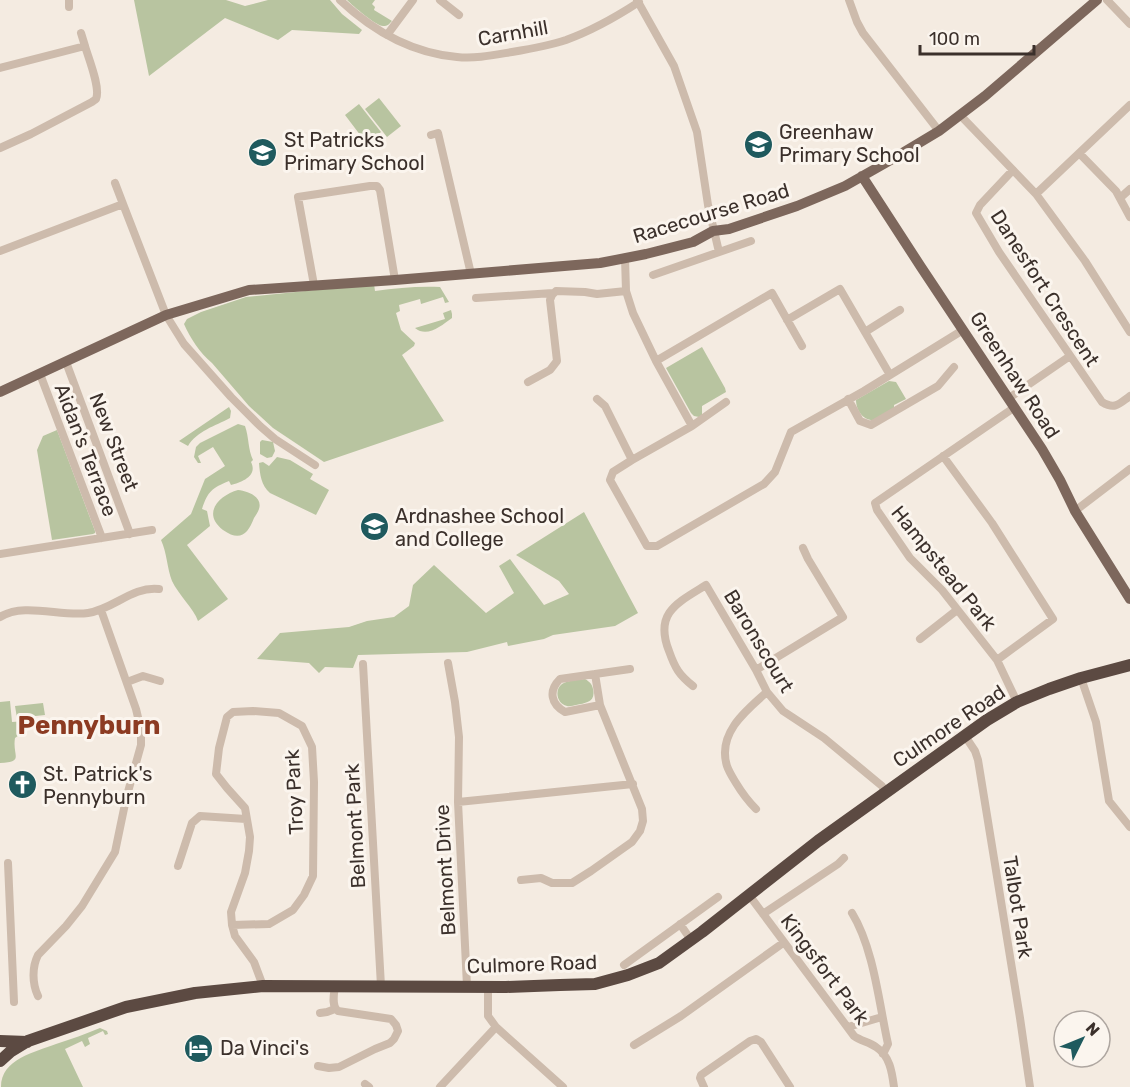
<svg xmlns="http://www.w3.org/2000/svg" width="1130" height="1087" font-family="Rubik,sans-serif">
  <rect width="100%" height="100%" fill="#f4ebe1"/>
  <path fill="#b8c4a0" d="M134,0H226L245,6L268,0H330L342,14L362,30L359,34L292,30L278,40L225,18L149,76Z
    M347,0H375L372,4L375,7L374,10L392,21C389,24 388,26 383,26C376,26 353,6 347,0Z
    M379,98L401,126L387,137L365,109Z
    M359,104L381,132L367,144L345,115Z
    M374,284L375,291C397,288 418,286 440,287L449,302L445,303L443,297L421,304L420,299L399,305L400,311L396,313L401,330L415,343L414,346L402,355L444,421L324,462L273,428L249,406L212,363C200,353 190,338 184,324L187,319L201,312L246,297Z
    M451,310L452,314V318C441,326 427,338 415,328L445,319L443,313Z
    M702,347L725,388L726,392L702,406V415L699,417L694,416L691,413L666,368Z
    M889,381L896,382L906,399L894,405V408L874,420C863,421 856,410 856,400Z
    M229,407L231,411L230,418C215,426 197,431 188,446L179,441Z
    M238,424L245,426C249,437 248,450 253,460L251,462C258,476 242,482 231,485L229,481C212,488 208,491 202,509L207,511L210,526L187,545L228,599L198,621C194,609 178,594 172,581C167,568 167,553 161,540L191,514L205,479L225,466L213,447L198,456L201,463H198L194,457L196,447L200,443Z
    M57,430L95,531V533L93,534L52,540L37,450L43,436Z
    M262,440L273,442L275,451L272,457L267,458L260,454V442Z
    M277,457L290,460L313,474L310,479L329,490L316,515L270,493C261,485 260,475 259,463L263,462L269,466Z
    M238,490C248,491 263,497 259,509C258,512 256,515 254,518C248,534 240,542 223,530C201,513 220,495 238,490Z
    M584,512L638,613L615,626L553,635L544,639L508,646L507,642L467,652L358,655L353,668L325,667L319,673L309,663L257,659L280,633L349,627L367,621L394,617L409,606L413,585L434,565L486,613L514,593L499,566L510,559L544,605L567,595L569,594L559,581L516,555Z
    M585,679C590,682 592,684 593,689C596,702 586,703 576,705C574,705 570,707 567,706C557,704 554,690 562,684C568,680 578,680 585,679Z
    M10,701L12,722L26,721V730L15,738C12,756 25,762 0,763V702Z
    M43,703L45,715L17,718L15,706Z
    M100,1028L107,1031L108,1034L105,1035L103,1031L88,1038L90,1044L85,1047L82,1041L65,1049L83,1087H1C1,1059 35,1052 56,1044C71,1039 86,1034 100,1028Z"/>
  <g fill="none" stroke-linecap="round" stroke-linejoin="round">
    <path stroke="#cdbbac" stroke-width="8" d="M69,0V7
      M340,0C373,31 412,53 457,57C475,59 494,55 512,52C530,49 548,46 566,40C591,31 616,17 639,2
      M440,0L459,15
      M637,0L674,66L697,132L708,205L719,252
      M849,0L857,22L863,33L939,131
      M1107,0L1130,24
      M81,33L85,46
      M387,35L413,0
      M0,68L85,46C88,57 101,88 96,99C95,100 93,101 92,102L31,134L0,148
      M960,115L1036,194L1085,261L1130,332
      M431,135L438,133L471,274
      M1079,153L1116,191L1130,217
      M1013,170L980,205L976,213L999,252L1102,402C1115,410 1119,404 1130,396
      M115,183L123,204
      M1036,194L1130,105
      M1120,198L1130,189
      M0,251L123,204L166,315L184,344L231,397L260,426L275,439L315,465
      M625,258L626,291L633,313L656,361L692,426
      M653,275L751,241
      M314,285L298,197L370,186H377L380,190L395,280
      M476,298L553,293
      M787,320L840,289L890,375
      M865,332L900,310
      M656,361L772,293L802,346
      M66,362L130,534
      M40,374L102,538
      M528,382L550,370L557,361L550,300L552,295L556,291L585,292L597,294L626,291
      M1009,398L1070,356
      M597,399L605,406L632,460L692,426L726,402
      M848,399L860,421L871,425L938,386L954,367
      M1015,407L875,503L877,510L910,558L942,590L997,660L1017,702
      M943,456L992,523L1053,619L997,660
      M632,460L613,472L610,480L647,546H657L764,484L775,472L791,432L864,391L963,330
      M1075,511L1130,469
      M0,554L152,530
      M0,617C24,602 61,617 88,613C114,609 132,586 159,589
      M920,639L957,610
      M448,663L455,702L459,737L458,802L467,986
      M363,664L381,986
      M756,670L843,617L808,559L803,548
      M595,674L560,679C548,691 551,704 565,712L600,705
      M1081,678L1096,722L1109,801L1130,827
      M127,682L143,676L160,681
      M693,686C679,675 675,668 669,651C654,613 677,603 706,585L756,670L767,692L783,711L824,738L882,786L885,793
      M965,736L975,751L978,760L1020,1018L1030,1087
      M458,802L633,784
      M756,809C748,801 742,793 736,783C733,778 729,772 727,766C717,734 745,711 767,692
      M8,863L14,1002
      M178,866L192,823L200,816L246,819
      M521,880L541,878L552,883H572L591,871L632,842L640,831L643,821L642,809L600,705L595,674L630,669
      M749,895L854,1036C861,1041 869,1042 876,1047C890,1056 892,1072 894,1087
      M852,913C874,949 879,1004 888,1044L883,1054
      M763,914L838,864L844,858
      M680,924L691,940
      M232,925L269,924L293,910L304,895L313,876L314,782L312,747L302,726L279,713L253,711L233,712L227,717L219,748L216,774L227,788L245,808L250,837L249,851L245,873L231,912L232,925L235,936L254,962L263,986
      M624,965L718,897
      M488,987V1016L496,1027L563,1087
      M38,996C32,983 32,967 38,955L66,926L82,906L115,852L126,799L141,745V730L136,709L101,610
      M320,1013L327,1012L335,1009
      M848,1027L882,1017
      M634,1045L681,1016L783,943
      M318,1066L329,1068L339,1067L375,1049L390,1043L394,1039L398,1031L396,1025L391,1019L338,1011C331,1006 334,994 335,986
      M365,1084L369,1087
      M440,1087L496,1027
      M704,1087L700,1078L701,1075L750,1041L756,1039L761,1042L790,1087"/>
    <path stroke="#7d675c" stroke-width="10" d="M862,176L921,267L1042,449L1060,480L1075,511L1130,599
      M0,392L166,315L249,290L395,280L600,263L646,254L693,242L713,231L729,229L797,206L845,186L889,161L939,131L985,96L1097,0"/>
    <path stroke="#5c4a42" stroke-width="12" d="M0,1041L27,1042
      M0,1061L10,1052L28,1041L126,1007L195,993L263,986L506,987L560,985L595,984L628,975L659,963L702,932L818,841L987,720L1017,702L1049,689L1081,678L1130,665"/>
  </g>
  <defs>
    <symbol id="school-disc" viewBox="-11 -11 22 22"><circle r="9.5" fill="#1f5a5e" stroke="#fbf5ee"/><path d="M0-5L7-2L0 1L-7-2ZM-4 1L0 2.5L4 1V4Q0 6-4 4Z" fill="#fff"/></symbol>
    <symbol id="church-disc" viewBox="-11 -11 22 22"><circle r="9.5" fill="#1f5a5e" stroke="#fbf5ee"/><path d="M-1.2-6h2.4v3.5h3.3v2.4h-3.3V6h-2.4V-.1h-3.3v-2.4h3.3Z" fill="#fff"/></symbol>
    <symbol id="hotel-disc" viewBox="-11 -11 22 22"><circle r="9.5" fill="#1f5a5e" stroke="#fbf5ee"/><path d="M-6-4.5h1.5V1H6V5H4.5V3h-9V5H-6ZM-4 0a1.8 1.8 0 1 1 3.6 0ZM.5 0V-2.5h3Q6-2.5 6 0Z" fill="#fff"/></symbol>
  </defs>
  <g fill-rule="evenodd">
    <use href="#school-disc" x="742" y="128" width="33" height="33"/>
    <use href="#school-disc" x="246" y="136" width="33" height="33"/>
    <use href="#school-disc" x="358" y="510" width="33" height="33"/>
    <use href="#church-disc" x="6" y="768" width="33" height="33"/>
    <use href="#hotel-disc" x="182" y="1032" width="33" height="33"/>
  </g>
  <g text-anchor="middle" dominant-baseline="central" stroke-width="6" stroke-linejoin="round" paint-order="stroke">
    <g font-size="20" fill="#3b302b" stroke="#fbf5ee">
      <text transform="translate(513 33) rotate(-10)">Carnhill</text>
      <text transform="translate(711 213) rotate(-17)">Racecourse Road</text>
      <text transform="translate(1045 288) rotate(57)">Danesfort Crescent</text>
      <text transform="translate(1015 375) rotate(57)">Greenhaw Road</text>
      <text transform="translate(114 442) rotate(69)">New Street</text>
      <text transform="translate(86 450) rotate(69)">Aidan's Terrace</text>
      <text transform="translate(944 568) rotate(51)">Hampstead Park</text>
      <text transform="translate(759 641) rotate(59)">Baronscourt</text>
      <text transform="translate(949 726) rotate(-34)">Culmore Road</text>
      <text transform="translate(294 792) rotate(-93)">Troy Park</text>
      <text transform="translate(355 826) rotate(-93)">Belmont Park</text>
      <text transform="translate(445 870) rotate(-93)">Belmont Drive</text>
      <text transform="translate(1018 907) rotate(81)">Talbot Park</text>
      <text transform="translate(532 964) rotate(-2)">Culmore Road</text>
      <text transform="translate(825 969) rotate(53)">Kingsfort Park</text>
    </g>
    <g font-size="20" fill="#3b302b" stroke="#fbf5ee" text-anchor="start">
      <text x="779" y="132">Greenhaw<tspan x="779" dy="23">Primary School</tspan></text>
      <text x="284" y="140">St Patricks<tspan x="284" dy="23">Primary School</tspan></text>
      <text x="395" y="516">Ardnashee School<tspan x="395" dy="23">and College</tspan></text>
      <text x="43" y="774">St. Patrick's<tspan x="43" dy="23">Pennyburn</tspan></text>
      <text x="220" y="1048">Da Vinci's</text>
    </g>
    <g font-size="26" font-weight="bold" fill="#8c3b22" stroke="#fbf5ee">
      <text x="89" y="725">Pennyburn</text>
    </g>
  </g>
  <g transform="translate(1082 1039) rotate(47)"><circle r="28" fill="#fbf5ee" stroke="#aea6a0" stroke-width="1.5"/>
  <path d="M0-4.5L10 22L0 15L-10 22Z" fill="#1f5a5e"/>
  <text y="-9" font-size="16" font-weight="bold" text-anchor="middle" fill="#3b302b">N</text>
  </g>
  <path d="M920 45v9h114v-9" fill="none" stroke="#3b302b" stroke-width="3"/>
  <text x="929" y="45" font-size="18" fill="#3b302b" stroke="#fbf5ee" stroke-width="4.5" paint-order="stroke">100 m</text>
</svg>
